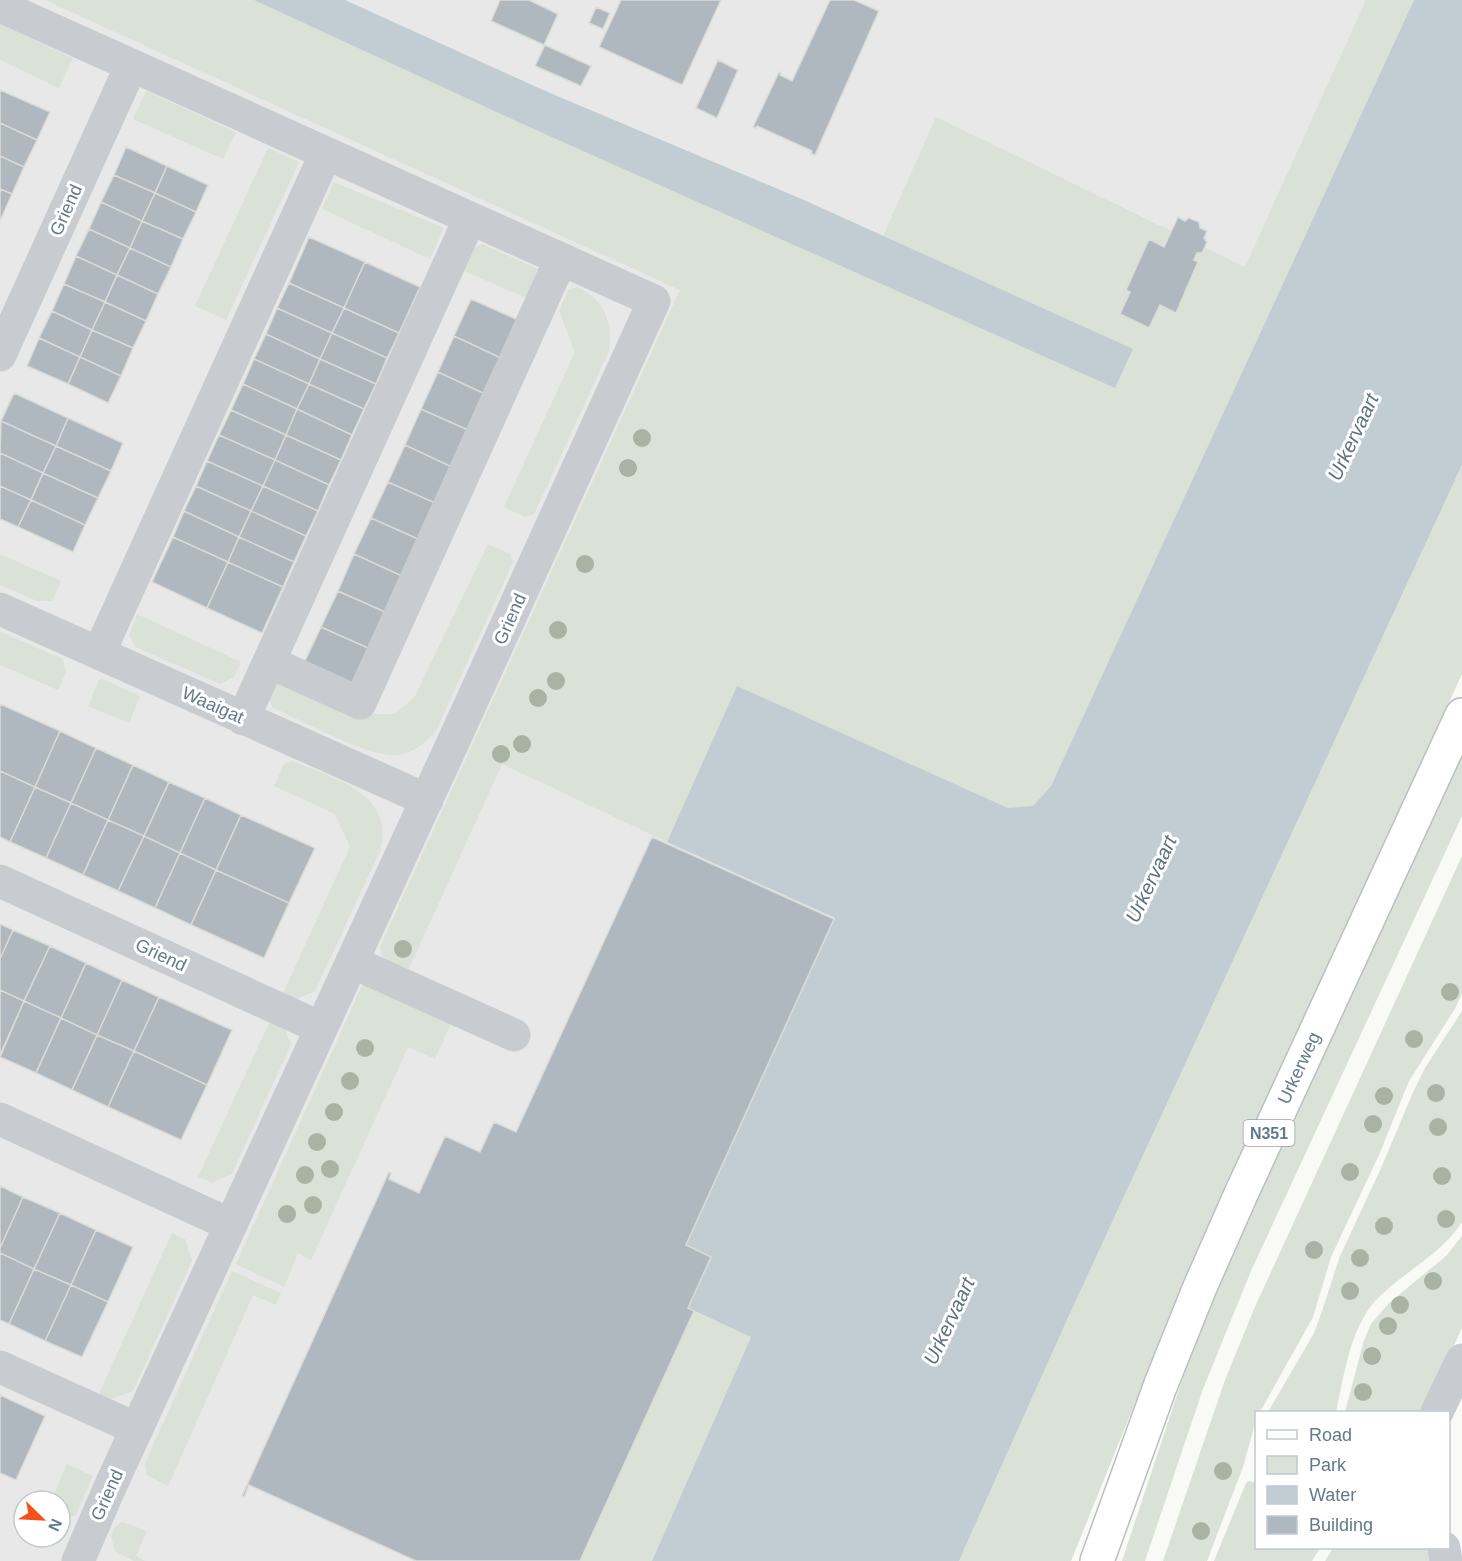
<svg xmlns="http://www.w3.org/2000/svg" width="1462" height="1561" font-family="Helvetica,sans-serif">
  <rect width="100%" height="100%" fill="#f9f9f6"/>
  <path fill="#e7e8e7" fill-rule="evenodd" d="M0,0H1462L675,1561H0ZM24,1501H60V1537H24Z"/>
  <path fill="#dae1d6" d="M45,0H254L527,126L1132,349L883,236L936,117L1245,267L1366,0H1414L1051,786L1033,806L1008,808L738,687L667,842L502,764L408,971L383,959L380,947L680,290Z
    M0,24L73,58L59,88L0,60Z
    M146,91L236,132L223,159L133,119Z
    M268,148L299,162L226,320L195,306Z
    M334,182L444,228L430,259L322,209Z
    M482,244L538,269L541,278L531,300L464,271L474,248Z
    M577,287C604,299 613,322 609,351L534,514L525,517L504,507L575,352L559,311L568,290Z
    M1462,465V674L1253,1131L1141,1388L1071,1561H959L1067,1320Z
    M488,544L510,554L513,562L435,733C423,744 412,754 396,755C369,758 299,719 272,707L269,698L278,677L356,714H394L414,698Z
    M0,554L61,581L52,601H37L0,585Z
    M137,614L241,662L234,677L220,684L136,647L129,635Z
    M0,632L63,659L66,672L58,690L0,665Z
    M100,678L140,696L129,723L88,706Z
    M1462,757V816L1251,1271L1203,1389L1145,1561H1122L1183,1377L1228,1262Z
    M293,761C334,779 396,793 380,851L315,991L296,999L283,993L350,847L335,814L274,786L284,764Z
    M1462,856V993L1456,1007L1409,1081L1379,1155L1331,1257L1313,1317L1260,1412H1256V1420L1243,1467L1207,1561H1163L1225,1380L1254,1309Z
    M364,985L453,1019L435,1059L408,1047L311,1260L298,1253L284,1287L236,1264L361,988Z
    M1462,1011V1222C1441,1255 1403,1272 1376,1300C1350,1328 1344,1376 1336,1412H1268L1314,1333L1322,1311L1340,1256L1382,1166L1414,1090L1425,1068Z
    M270,1021L284,1027L291,1044L232,1174L212,1183L198,1177Z
    M172,1233L185,1239L192,1261L133,1391L111,1399L99,1394Z
    M1462,1236V1328L1423,1412H1345L1364,1340L1371,1324L1389,1303L1446,1256Z
    M232,1271L281,1293L276,1305L253,1295L168,1486L147,1475L145,1463Z
    M693,1311L751,1337L652,1561H581Z
    M67,1464L93,1476L75,1516L60,1514V1501H51Z
    M1249,1481L1256,1483V1548H1320L1312,1561H1214L1246,1483Z
    M122,1522L147,1531L136,1556L145,1561H134L115,1551L111,1536L115,1527Z
    M1333,1548H1431L1433,1561H1325Z"/>
  <path fill="#c1cdd2" d="M254,0H345L543,90L804,200L1133,349L1115,388L527,126Z
    M1414,0H1462V465L1067,1320L959,1561H652L751,1337L688,1308L711,1257L686,1245L835,918L667,842L737,686L1008,808L1033,806L1051,786Z"/>
  <path fill="#afb8be" stroke="#dbdbd8" stroke-width="1.5" d="M500,0H529L558,14L544,45L491,21Z
    M621,0H721L682,85L599,47Z
    M830,0H854L879,11L815,155L811,154L812,151L757,126L756,128L753,127L779,72L781,73L780,75L792,81Z
    M596,7L610,13L603,29L589,23Z
    M545,45L591,66L581,86L535,66Z
    M718,60L738,70L717,118L696,108Z
    M0,90L50,112L37,140L0,123Z
    M0,123L37,140L24,167L0,156Z
    M126,147L167,166L155,193L114,175Z
    M0,156L24,167L12,194L0,189Z
    M167,166L208,185L196,212L155,193Z
    M114,175L155,193L142,221L101,202Z
    M0,189L12,194L0,221Z
    M155,193L196,212L183,239L142,221Z
    M101,202L142,221L130,248L89,229Z
    M1178,217L1185,221L1189,218L1199,222L1200,228L1207,231L1204,238L1207,242L1202,253H1197L1194,260L1198,262L1176,313L1160,305L1149,328L1120,314L1130,292L1126,290L1149,239L1164,247Z
    M142,221L183,239L171,267L130,248Z
    M89,229L130,248L117,275L76,256Z
    M309,237L365,262L344,308L289,283Z
    M130,248L171,267L158,294L117,275Z
    M76,256L117,275L105,302L64,284Z
    M365,262L420,287L399,333L344,308Z
    M117,275L158,294L146,321L105,302Z
    M289,283L344,308L332,333L277,308Z
    M64,284L105,302L92,330L52,311Z
    M471,299L518,320L501,358L454,336Z
    M105,302L146,321L133,348L92,330Z
    M277,308L332,333L320,359L266,334Z
    M344,308L399,333L387,358L332,333Z
    M52,311L92,330L80,357L39,338Z
    M92,330L133,348L121,376L80,357Z
    M332,333L387,358L376,384L320,359Z
    M266,334L320,359L309,384L254,359Z
    M454,336L501,358L485,394L438,372Z
    M39,338L80,357L68,384L27,366Z
    M80,357L121,376L108,403L68,384Z
    M254,359L309,384L297,409L243,384Z
    M320,359L376,384L364,409L309,384Z
    M438,372L485,394L468,430L421,409Z
    M243,384L297,409L286,435L231,410Z
    M309,384L364,409L352,435L297,409Z
    M14,393L68,418L56,446L1,421Z
    M297,409L352,435L341,460L286,435Z
    M421,409L468,430L452,467L405,445Z
    M231,410L286,435L275,460L219,435Z
    M68,418L123,443L111,471L56,446Z
    M1,421L56,446L43,473L0,453Z
    M219,435L275,460L263,486L207,461Z
    M286,435L341,460L329,485L275,460Z
    M405,445L452,467L435,503L388,482Z
    M56,446L111,471L98,498L43,473Z
    M0,453L43,473L31,500L0,486Z
    M275,460L329,485L318,511L263,486Z
    M207,461L263,486L251,511L196,486Z
    M43,473L98,498L85,525L31,500Z
    M388,482L435,503L418,539L371,518Z
    M0,486L31,500L18,527L0,519Z
    M196,486L251,511L239,537L184,511Z
    M263,486L318,511L306,536L251,511Z
    M31,500L85,525L73,552L18,527Z
    M184,511L239,537L228,562L173,537Z
    M251,511L306,536L294,562L239,537Z
    M371,518L418,539L402,576L354,554Z
    M173,537L228,562L207,608L152,582Z
    M239,537L294,562L283,587L228,562Z
    M354,554L402,576L385,612L338,591Z
    M228,562L283,587L262,633L207,608Z
    M338,591L385,612L368,648L321,627Z
    M321,627L368,648L352,685L304,663Z
    M0,704L60,731L35,787L0,771Z
    M60,731L96,748L71,803L35,787Z
    M96,748L133,765L108,820L71,803Z
    M133,765L169,782L144,836L108,820Z
    M0,771L35,787L10,842L0,837Z
    M169,782L205,798L180,853L144,836Z
    M35,787L71,803L46,858L10,842Z
    M205,798L241,815L216,870L180,853Z
    M71,803L108,820L83,875L46,858Z
    M241,815L315,848L289,903L216,870Z
    M108,820L144,836L118,891L83,875Z
    M144,836L180,853L155,908L118,891Z
    M652,837L834,919L686,1245L711,1257L688,1308L694,1311L580,1561H416L249,1485L244,1497L242,1496L389,1172L391,1173L389,1179L419,1193L445,1136L480,1152L494,1122L516,1132Z
    M180,853L216,870L191,925L155,908Z
    M216,870L289,903L264,958L191,925Z
    M0,924L13,930L0,959Z
    M13,930L50,946L24,1001L0,990V959Z
    M50,946L86,963L61,1018L24,1001Z
    M86,963L122,980L97,1035L61,1018Z
    M122,980L159,997L134,1051L97,1035Z
    M0,990L24,1001L0,1055Z
    M159,997L232,1030L207,1085L134,1051Z
    M24,1001L61,1018L36,1073L0,1057Z
    M61,1018L97,1035L72,1090L36,1073Z
    M97,1035L134,1051L108,1107L72,1090Z
    M134,1051L207,1085L181,1140L108,1107Z
    M0,1186L23,1197L0,1248Z
    M23,1197L60,1213L34,1269L0,1253V1248Z
    M60,1213L96,1230L71,1285L34,1269Z
    M96,1230L133,1247L108,1302L71,1285Z
    M0,1253L34,1269L9,1324L0,1320Z
    M34,1269L71,1285L45,1341L9,1324Z
    M71,1285L108,1302L82,1357L45,1341Z
    M0,1395L45,1416L16,1480L0,1473Z"/>
  <g fill="none" stroke-linecap="round" stroke-linejoin="round">
    <defs>
      <path id="major" d="M1097,1561L1161,1384L1200,1287L1241,1194L1462,715"/>
    </defs>
    <use href="#major" stroke="#bbbfc3" stroke-width="36"/>
    <path stroke="#c8ccd0" stroke-width="33" d="M0,6L654,301L455,738L110,1487L78,1561
      M0,355L131,66
      M0,609L427,800
      M99,653L326,153
      M269,662L360,703L561,259
      M243,719L470,218
      M0,881L321,1028
      M352,962L514,1035
      M0,1119L231,1225
      M0,1367L137,1429
      M1437,1412L1462,1360
      M1444,1548L1446,1561"/>
    <use href="#major" stroke="#fff" stroke-width="33"/>
  </g>
  <g fill="#a8b3a4">
    <circle cx="642" cy="438" r="9"/>
    <circle cx="628" cy="468" r="9"/>
    <circle cx="585" cy="564" r="9"/>
    <circle cx="558" cy="630" r="9"/>
    <circle cx="556" cy="681" r="9"/>
    <circle cx="538" cy="698" r="9"/>
    <circle cx="522" cy="744" r="9"/>
    <circle cx="501" cy="754" r="9"/>
    <circle cx="403" cy="949" r="9"/>
    <circle cx="1450" cy="992" r="9"/>
    <circle cx="1414" cy="1039" r="9"/>
    <circle cx="365" cy="1048" r="9"/>
    <circle cx="350" cy="1081" r="9"/>
    <circle cx="1436" cy="1093" r="9"/>
    <circle cx="1384" cy="1096" r="9"/>
    <circle cx="334" cy="1112" r="9"/>
    <circle cx="1373" cy="1124" r="9"/>
    <circle cx="1438" cy="1127" r="9"/>
    <circle cx="317" cy="1142" r="9"/>
    <circle cx="330" cy="1169" r="9"/>
    <circle cx="1350" cy="1172" r="9"/>
    <circle cx="305" cy="1175" r="9"/>
    <circle cx="1442" cy="1176" r="9"/>
    <circle cx="313" cy="1205" r="9"/>
    <circle cx="287" cy="1214" r="9"/>
    <circle cx="1446" cy="1219" r="9"/>
    <circle cx="1384" cy="1226" r="9"/>
    <circle cx="1314" cy="1250" r="9"/>
    <circle cx="1360" cy="1258" r="9"/>
    <circle cx="1433" cy="1281" r="9"/>
    <circle cx="1350" cy="1291" r="9"/>
    <circle cx="1400" cy="1305" r="9"/>
    <circle cx="1388" cy="1326" r="9"/>
    <circle cx="1372" cy="1356" r="9"/>
    <circle cx="1363" cy="1392" r="9"/>
    <circle cx="1223" cy="1471" r="9"/>
    <circle cx="1201" cy="1531" r="9"/>
  </g>
  <g text-anchor="middle" dominant-baseline="central" stroke-width="6" stroke-linejoin="round" paint-order="stroke">
    <rect fill="#fff" stroke="#93a1ad" stroke-width="1.5" x="1243.5" y="1120" width="51" height="26" rx="4.5"/>
    <g font-size="16" font-weight="bold" fill="#65798a">
      <text x="1269" y="1133">N351</text>
    </g>
    <g font-size="18" fill="#65798a" stroke="#fff">
      <text transform="translate(66 210) rotate(-66)">Griend</text>
      <text transform="translate(510 619) rotate(-66)">Griend</text>
      <text transform="translate(213 705) rotate(24)">Waaigat</text>
      <text transform="translate(161 955) rotate(25)">Griend</text>
      <text transform="translate(1299 1068) rotate(-65)">Urkerweg</text>
      <text transform="translate(107 1495) rotate(-66)">Griend</text>
    </g>
    <g font-size="20" font-style="italic" fill="#5c747e" stroke="#fff">
      <text transform="translate(1353 437) rotate(-65)">Urkervaart</text>
      <text transform="translate(1151 879) rotate(-65)">Urkervaart</text>
      <text transform="translate(949 1321) rotate(-65)">Urkervaart</text>
    </g>
  </g>
  <rect x="1255" y="1411" width="195" height="138" fill="#ffffff" stroke="#c1c9d0" stroke-width="1.5"/>
  <rect x="1267" y="1430" width="30" height="9" fill="#ffffff" stroke="#c1c9d0" stroke-width="1.5"/>
  <text x="1309" y="1441" font-size="18" fill="#65798a">Road</text>
  <rect x="1267" y="1456" width="30" height="18" fill="#dae1d6" stroke="#c1c9d0" stroke-width="1.5"/>
  <text x="1309" y="1471" font-size="18" fill="#65798a">Park</text>
  <rect x="1267" y="1486" width="30" height="18" fill="#c1cdd2" stroke="#c1c9d0" stroke-width="1.5"/>
  <text x="1309" y="1501" font-size="18" fill="#65798a">Water</text>
  <rect x="1267" y="1516" width="30" height="18" fill="#afb8be" stroke="#c1c9d0" stroke-width="1.5"/>
  <text x="1309" y="1531" font-size="18" fill="#65798a">Building</text>
  <g transform="translate(42 1519) rotate(114)"><circle r="28" fill="#ffffff" stroke="#c1c9d0" stroke-width="1.5"/>
  <path d="M0-4.5L10 22L0 15L-10 22Z" fill="#f3511c"/>
  <text y="-9" font-size="16" font-weight="bold" text-anchor="middle" fill="#65798a">N</text>
  </g>
</svg>
